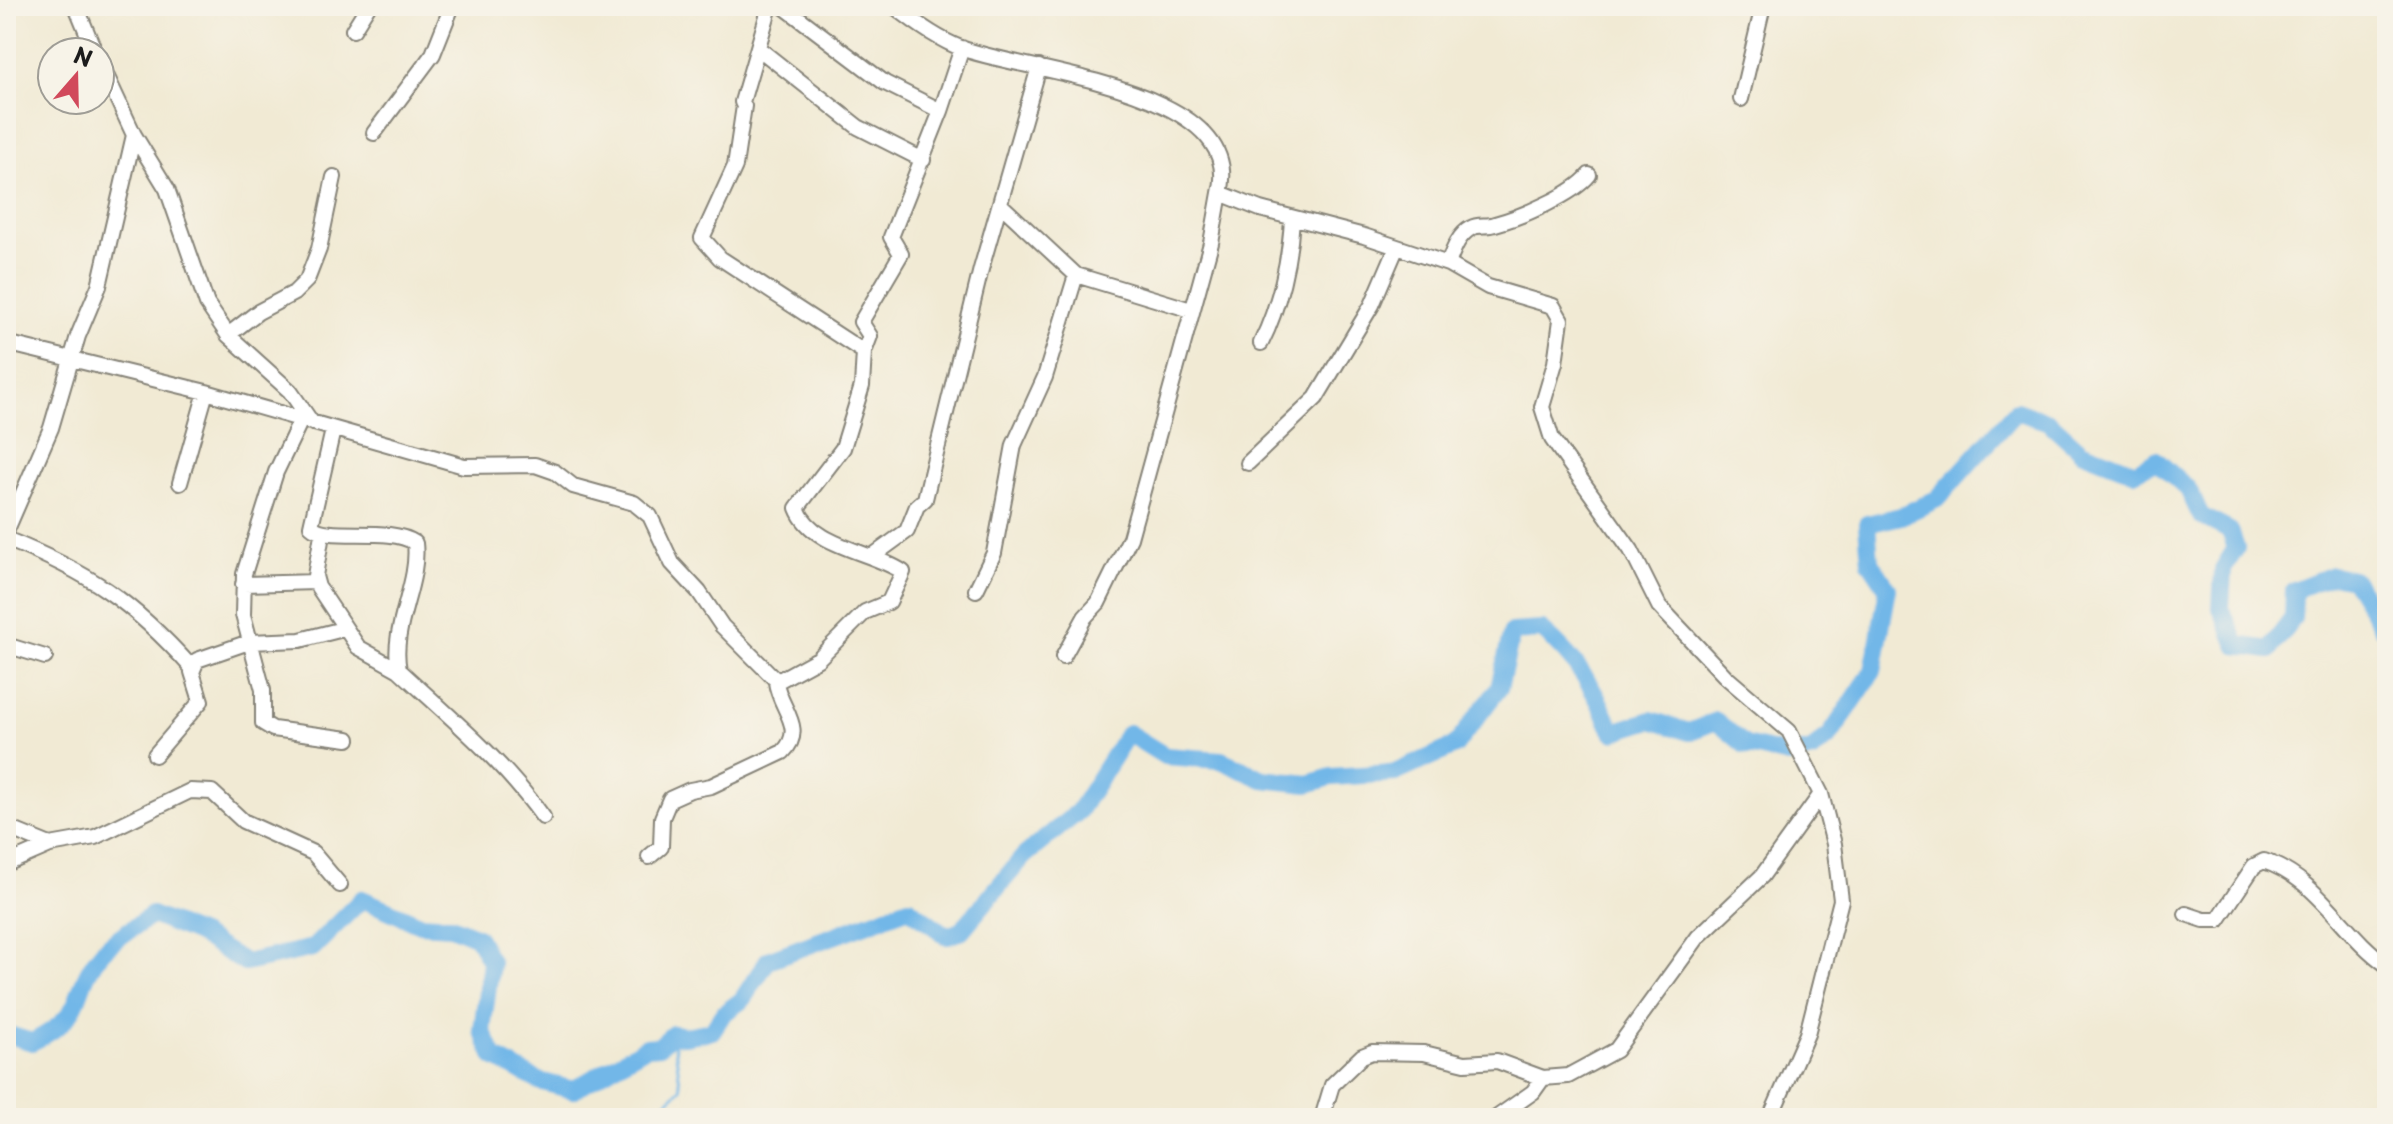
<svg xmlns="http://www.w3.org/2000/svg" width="2393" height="1124" font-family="'Playpen Sans',sans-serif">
  <rect width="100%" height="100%" fill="#f7f3e8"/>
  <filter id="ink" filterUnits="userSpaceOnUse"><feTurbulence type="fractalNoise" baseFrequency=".0125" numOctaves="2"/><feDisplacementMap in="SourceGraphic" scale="16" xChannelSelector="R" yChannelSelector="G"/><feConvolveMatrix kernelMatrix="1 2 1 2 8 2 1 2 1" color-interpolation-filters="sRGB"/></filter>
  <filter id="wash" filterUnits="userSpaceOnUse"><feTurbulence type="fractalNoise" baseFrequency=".006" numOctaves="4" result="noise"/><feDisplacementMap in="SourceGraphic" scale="32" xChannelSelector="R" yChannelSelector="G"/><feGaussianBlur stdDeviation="1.8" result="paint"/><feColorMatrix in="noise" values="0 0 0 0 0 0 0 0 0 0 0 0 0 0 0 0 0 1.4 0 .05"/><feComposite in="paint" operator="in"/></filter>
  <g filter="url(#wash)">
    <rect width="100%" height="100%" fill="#f1ead4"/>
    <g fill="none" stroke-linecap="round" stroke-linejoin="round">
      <path stroke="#72b7e8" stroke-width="3" d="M659,1118L663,1105L681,1089L673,1034"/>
      <path stroke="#72b7e8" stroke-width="18" d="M6,1034L32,1042C92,1013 68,992 102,952C114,938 137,926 152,915L200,935L245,963L313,948L362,899L420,924L451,926L477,937L491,963L482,1030L494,1057L539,1081L573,1090L646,1047L659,1046L673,1034L685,1036L712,1031L723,1014L742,1000L768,960L909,908L947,936L961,931L1024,856L1078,812L1128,733L1165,756L1221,760L1263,779L1308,784L1331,777L1395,773L1455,746L1499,688L1512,632L1542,630C1577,660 1595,689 1613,732L1651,720L1689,732L1716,721L1745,745L1788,755L1812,750L1829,737L1873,671L1888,589L1870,562L1867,524L1901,516L1937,499L2016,411L2049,422L2081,451L2135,472L2156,460L2188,489L2201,516L2230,531L2236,548L2223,569L2221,608L2237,645L2269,650L2293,618L2294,590L2332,575L2353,579L2382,627H2387"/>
    </g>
  </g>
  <g filter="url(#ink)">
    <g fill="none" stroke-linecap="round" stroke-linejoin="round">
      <defs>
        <path id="minor" d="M76,6L95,52
          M770,6L742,102L744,106L735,166L702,238L720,258L864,352
          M783,6L885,83L941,111
          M894,6C914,22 937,39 961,48C1022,72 1247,87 1220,193L1260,209L1364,236L1448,264L1488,287L1553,306L1561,320L1555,363L1542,407L1552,439L1631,550L1659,606L1726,677L1789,731L1821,794L1834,844L1841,900L1807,1034L1770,1118
          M353,30L368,6
          M758,48L858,127L923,160
          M100,62L134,135L167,189L207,304L228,335L290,391L312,423
          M1741,99L1763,6
          M374,133L433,54L452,6
          M1001,205L1076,275L1191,310
          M1448,264C1453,251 1458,235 1471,228C1478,224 1487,227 1495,224C1521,217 1573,195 1589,175
          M228,335L258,312L294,293L307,280L319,249L334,177
          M6,343L206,392L464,466L535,465L555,472L573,486L634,503L650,516L672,563L699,592L722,626L777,681
          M1261,343C1279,307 1290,259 1292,219
          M301,420L276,472L244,574L243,615L263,690V723L273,729L348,739
          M333,430L311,526C327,542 389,525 415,543C420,585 390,627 399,670C450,717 504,762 543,817
          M1248,463L1316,398L1372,305L1396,249
          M180,483L206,392
          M6,532L51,428L78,336L99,286L134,135
          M322,534L315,576L318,587L358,647L399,670
          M6,539C89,572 132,601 192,668
          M874,555L907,531L917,506L925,499L981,269L1039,67
          M243,584L316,582
          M976,590L994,553L1014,445L1045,377L1076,275
          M6,645L45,657
          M1063,657L1085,617L1098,603L1130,538L1211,243L1220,193
          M155,755L201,701L192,672L197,660L249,642L300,640L343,629
          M6,827L50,845
          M649,857L661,847L662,818L670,799L690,790L711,786L783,752C807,728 779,708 776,682L818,659L865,612L889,602L903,572C872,551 812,547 797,508L843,448L862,386L864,352L870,336L861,322L901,254L891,237L941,111L962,48
          M6,864L50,845L95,837L190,791L212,792L243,821L313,853L340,885
          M2186,914L2204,920H2218L2254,866L2264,861C2320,880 2342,934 2387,965
          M1322,1118L1332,1085L1362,1056L1372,1052L1424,1053L1465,1063L1497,1061L1543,1078L1568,1076L1616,1050L1698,937L1762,876L1821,794
          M1496,1118L1533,1092L1543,1078"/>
      </defs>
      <use href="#minor" stroke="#868378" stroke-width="18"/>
      <use href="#minor" stroke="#fff" stroke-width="14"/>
    </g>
  </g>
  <rect width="2393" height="1124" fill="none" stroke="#f7f3e8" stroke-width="32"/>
  <g transform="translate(76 76) rotate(20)"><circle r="38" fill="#f7f3e8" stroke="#9f9d96" stroke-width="2"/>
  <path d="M0-6L14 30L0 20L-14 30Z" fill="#d1495b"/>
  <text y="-12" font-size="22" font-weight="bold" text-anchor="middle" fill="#1c1c1c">N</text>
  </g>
</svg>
